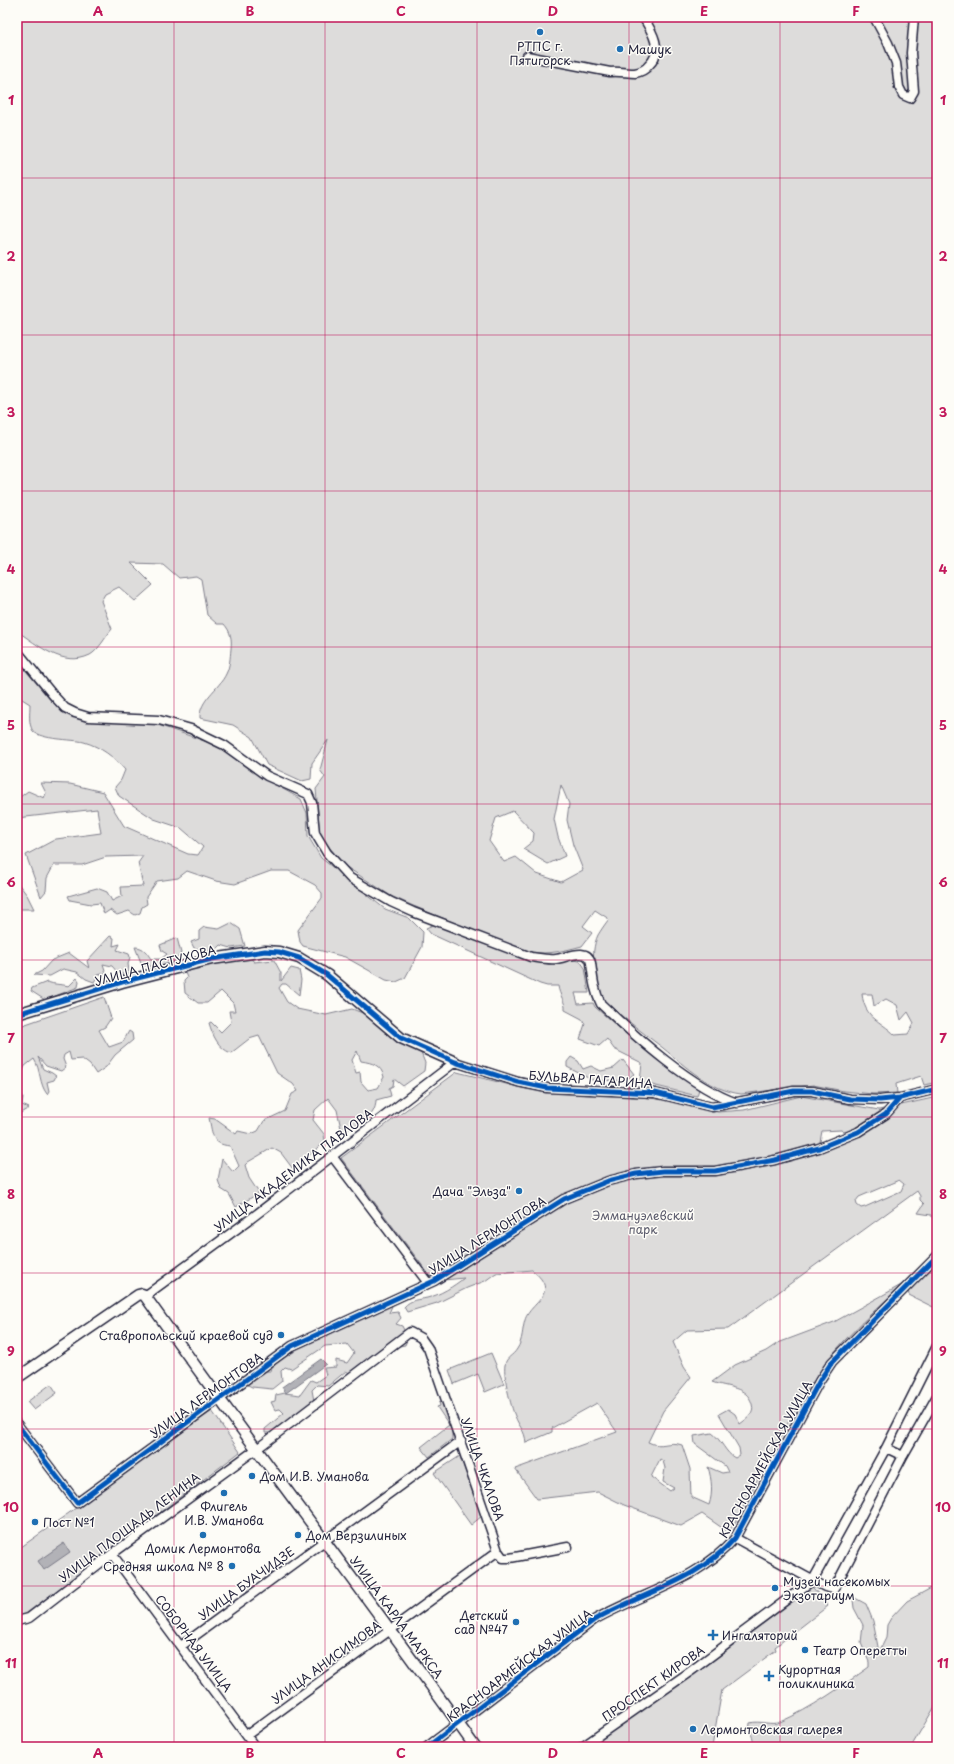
<svg xmlns="http://www.w3.org/2000/svg" width="954" height="1764" font-family="'Playpen Sans',sans-serif">
  <rect width="100%" height="100%" fill="#fdfcf7"/>
  <filter id="ink" filterUnits="userSpaceOnUse"><feTurbulence type="fractalNoise" baseFrequency=".025" numOctaves="2"/><feDisplacementMap in="SourceGraphic" scale="8" xChannelSelector="R" yChannelSelector="G"/><feConvolveMatrix kernelMatrix="1 2 1 2 8 2 1 2 1" color-interpolation-filters="sRGB"/></filter>
  <g filter="url(#ink)">
    <path fill="#dddcdb" stroke="#807f8b" fill-rule="evenodd" d="M17,17H937V1082L924,1085L921,1076L896,1084L897,1093L873,1094L844,1091L813,1085L741,1094C710,1090 686,1067 663,1048C643,1033 624,1018 605,1002C594,985 589,954 598,935C601,930 605,924 609,919L595,910L583,926L592,933L582,946C559,952 544,956 520,950L411,905L391,896L345,866L320,836L316,789L325,777L320,770L328,740L312,763L311,779L302,781L267,765L252,737L233,725L200,718C199,700 219,689 226,674C230,666 230,658 231,649C232,639 231,632 224,624H217L207,615L201,579L196,576L179,578L163,564L131,563L153,585L135,601L119,587L105,594L101,601L112,629C106,636 98,651 90,655C63,668 38,645 17,631ZM561,785L569,804L567,820L573,845L583,870L561,882L537,874L516,857L504,862L489,841L496,818L513,811L534,833L533,841L523,849L548,864L565,856L558,837L554,819ZM862,994H872L874,1006L886,999L897,1005L901,1020L908,1012L914,1023L908,1034L895,1035C880,1020 865,1019 862,994Z
      M17,660L51,701L68,715L87,720L155,724L219,746L274,784L301,799L307,813L308,836L321,858L385,909L409,918L423,932L422,947L405,978L396,982L386,980L345,957L303,946L300,942L298,930L322,898V893L315,885L289,871H271L235,884L216,881L187,871L178,878L157,881L146,897L147,904L142,907L140,913L135,915L129,911L117,915L110,910L104,914L100,903L91,904L70,900L68,896L97,888L107,892L112,901L122,896L121,887L143,886L138,863L143,856L106,857L82,865H54L47,878L46,891L41,897L26,855L56,839L101,833L97,809L17,818V793L20,797L28,791L44,798L46,793L41,783L70,784L103,792L124,826L188,854L198,855L203,847L181,828L154,819L119,796L115,787L121,780L125,770C114,757 101,747 84,742C72,739 41,740 33,731C28,724 30,712 30,704L22,699H17Z
      M17,882L27,895L34,909H19L17,907Z
      M231,923L240,929L245,946L231,948L221,945L213,953L205,949L201,950L194,948L191,942L199,939V931L204,927L219,929Z
      M435,924L534,962C550,964 564,958 580,961L585,968L589,993H575L578,1004L593,1003L595,1007L647,1052L699,1089L697,1096L640,1082L642,1063L614,1049L607,1039L599,1046L580,1039L585,1024L582,1019L565,1010C566,1002 559,995 558,986H547L540,984L431,934L426,928Z
      M110,936L114,938L113,946L120,944L117,950L129,954L130,957L128,964L129,971L125,974H119L112,966L103,964L106,973L98,975L94,982L86,979L77,972L63,969L50,976L34,975L42,971L52,960L69,953L89,968L87,961Z
      M177,938L181,953C171,969 159,968 142,965L135,947C144,947 147,953 151,959H161L167,954L162,951L160,945Z
      M249,956L254,962L274,960L281,973V981L291,968L299,970L301,980L299,995L286,984H282L279,988L287,1002L297,1009L326,1015L352,1009L368,1015L421,1053L425,1063L424,1071L403,1086L394,1079L393,1086L389,1088L391,1096L376,1100C376,1119 357,1124 342,1133L337,1110L328,1098L315,1110L313,1120L324,1134L325,1142L293,1169L281,1153L272,1148L248,1162L245,1165L249,1178L259,1193L236,1207L229,1194L221,1189L218,1180L222,1159L233,1172L239,1166L230,1146C211,1144 213,1135 209,1118L215,1119L236,1134L238,1131L251,1134L258,1131L264,1121L285,1111L292,1094L298,1091L293,1084L277,1073L259,1036L249,1039L231,1053C218,1048 213,1036 209,1023L211,1022L221,1032L231,1022L229,1011H235L233,1003L221,991L207,1003H198L185,993L184,981L187,978L184,970ZM357,1051L361,1061C373,1063 381,1065 384,1077L378,1088L368,1090L361,1082L360,1072L356,1073L352,1060Z
      M77,978L79,981L78,987L45,1000L31,991L32,988L47,982C55,985 61,984 69,986Z
      M104,997L111,1018L105,1027L99,1030L109,1047L123,1042L129,1031L132,1033L133,1040L115,1055L106,1067L96,1074L90,1065L82,1059L71,1060L69,1052L64,1055L63,1059L66,1067L61,1071L46,1066L38,1057L43,1069L52,1073L56,1076L54,1080L47,1082L49,1091L47,1094C39,1084 41,1070 34,1059L25,1066L17,1083V1027Z
      M571,1057L578,1061L583,1069L591,1066L601,1071L614,1068L623,1060L634,1074L625,1081L592,1080L567,1067V1062Z
      M457,1072L527,1089L532,1088L560,1093H612L673,1101L718,1112L744,1110L801,1096L879,1110L937,1097V1225L931,1215L918,1213L924,1204L920,1200V1196L917,1191L728,1329L687,1330L673,1342L684,1367L691,1377L663,1411L648,1442C662,1449 668,1440 682,1445L690,1469L691,1497L709,1505C713,1493 712,1480 708,1467L722,1473L728,1472L725,1466L695,1444L694,1436L712,1433C721,1439 726,1454 735,1458L740,1455L739,1448L719,1414L728,1409L735,1414L740,1424C748,1418 755,1414 752,1404C747,1386 727,1388 712,1382L735,1365L766,1351L778,1343L834,1322L903,1284C879,1307 853,1329 832,1355C794,1404 763,1471 733,1526L728,1532L702,1514L681,1526L624,1505L598,1492L537,1499L515,1469L617,1432L597,1403L552,1428V1432L526,1443C525,1430 519,1427 515,1416C511,1407 503,1375 505,1365C506,1357 513,1356 517,1349C523,1340 522,1330 525,1320C530,1302 562,1294 532,1270L496,1273L485,1281L467,1288L437,1303L407,1312L404,1307C411,1299 418,1300 427,1298C440,1295 454,1286 464,1278L434,1281L341,1158ZM841,1130L847,1134L819,1147L822,1131ZM899,1180L904,1184L901,1191L865,1207L861,1208L857,1205L856,1201L859,1197ZM660,1459L663,1461L665,1468L663,1482L674,1488L670,1491L651,1477Z
      M17,1088L23,1097L22,1105L29,1108L17,1115Z
      M937,1258V1308L931,1306L909,1295L908,1290Z
      M388,1304L392,1306L389,1313L398,1312L401,1318L396,1324L402,1326L408,1338L405,1345L389,1348L387,1357L382,1355L353,1375L346,1371L328,1386L317,1385L312,1390L314,1401L309,1408L270,1433H265V1429L284,1413L280,1409L275,1410L271,1402L275,1401L276,1395L285,1393L300,1395L311,1380L316,1382L326,1375L324,1368L336,1367V1360L347,1363L354,1353L347,1344L325,1346L291,1369L285,1367L281,1371L282,1381L272,1389L252,1387L244,1383L260,1371H271L273,1362L294,1352L297,1346L317,1336L328,1335L357,1317Z
      M491,1353L504,1384L485,1392L478,1374L454,1384L449,1370Z
      M51,1384L57,1393L34,1410L27,1402Z
      M442,1401L452,1432V1439L429,1457L421,1447L449,1425L437,1407L440,1406L439,1402Z
      M212,1411L240,1452L24,1615L17,1617V1550Z
      M460,1456L482,1516L471,1525L434,1473Z
      M809,1583L828,1606L775,1647L776,1650L722,1690L712,1747H585Z
      M937,1585V1703L911,1747H753C755,1737 748,1732 750,1723C760,1720 771,1726 780,1722C812,1708 841,1687 869,1667V1662L861,1643L863,1625L854,1608L853,1600L855,1598L866,1604L873,1621L879,1652L886,1638L887,1625L891,1618L907,1601Z"/>
    <path fill="#b2b2b7" stroke="#787885" d="M321,1359L326,1364L286,1393L282,1387Z
      M64,1543L70,1552L44,1570L38,1561Z"/>
    <g fill="none" stroke-linecap="round" stroke-linejoin="round">
      <defs>
        <path id="minor" d="M874,17L888,43L896,63L899,87L903,95L910,98L914,91L911,53L914,17
          M527,56L610,72C619,71 627,73 635,73C640,72 646,69 649,65C664,51 652,31 643,17
          M17,651L53,695L65,708L75,713L88,717L159,720L191,729L224,745L267,776L308,794L312,803L315,833L327,853L350,878L391,902L413,912L531,957C539,958 548,960 556,959C566,958 588,946 591,963C593,978 594,991 601,1004C637,1038 691,1087 737,1103
          M332,1156L428,1283
          M145,1296L249,1220L455,1062L518,1082L547,1088L655,1093L712,1107L794,1091H812L850,1099L880,1100L900,1098L937,1089
          M17,1424L77,1503L292,1346L434,1281L564,1199L608,1181L636,1174L663,1171H715L775,1160L819,1148L858,1132L886,1114L900,1098
          M886,1448L903,1456
          M735,1538L825,1587L834,1589L903,1456L937,1396
          M112,1554L255,1747
          M17,1621L29,1618L112,1554L262,1445L410,1332L421,1338L428,1348L498,1551L503,1558H510L568,1547
          M181,1646L461,1441
          M247,1735L498,1551
          M427,1747L594,1620C643,1592 697,1582 735,1538L820,1380L832,1362L937,1256
          M582,1747L691,1671L813,1580L886,1448L937,1346"/>
        <path id="tertiary" d="M17,1014L122,982L212,959L265,951L279,952L299,958L327,975L401,1038L455,1062
          M17,1378L138,1295L142,1294L145,1296C253,1448 367,1595 475,1747"/>
      </defs>
      <use href="#minor" stroke="#22223b" stroke-width="11"/>
      <use href="#tertiary" stroke="#22223b" stroke-width="13"/>
      <use href="#minor" stroke="#fdfcf7" stroke-width="8"/>
      <use href="#tertiary" stroke="#fdfcf7" stroke-width="10"/>
      <defs>
        <path id="cycleway" d="M17,1014L122,982L212,959L265,951L279,952L299,958L327,975L401,1038L455,1062L518,1082L547,1088L655,1093L712,1107L794,1091H812L850,1099L880,1100L900,1098L937,1089
          M17,1424L77,1503L292,1346L434,1281L564,1199L608,1181L636,1174L663,1171H715L775,1160L819,1148L858,1132L886,1114L900,1098
          M427,1747L594,1620C643,1592 697,1582 735,1538L820,1380L832,1362L937,1256"/>
      </defs>
      <use href="#cycleway" stroke="#fdfcf7" stroke-width="8"/>
      <use href="#cycleway" stroke="#0057b8" stroke-width="5"/>
    </g>
  </g>
  <path fill="none" stroke="#c2185b" stroke-width="1" stroke-opacity="0.55" d="M174,17V1747M325,17V1747M477,17V1747M629,17V1747M780,17V1747M17,178H937M17,335H937M17,491H937M17,647H937M17,804H937M17,960H937M17,1117H937M17,1273H937M17,1429H937M17,1586H937"/>
  <g fill="#1f6fb2" stroke="#fdfcf7" stroke-width="1.5">
    <circle cx="540" cy="32" r="4"/>
    <circle cx="620" cy="49" r="4"/>
    <circle cx="519" cy="1191" r="4"/>
    <circle cx="281" cy="1335" r="4"/>
    <circle cx="252" cy="1476" r="4"/>
    <circle cx="224" cy="1493" r="4"/>
    <circle cx="35" cy="1522" r="4"/>
    <circle cx="203" cy="1535" r="4"/>
    <circle cx="298" cy="1535" r="4"/>
    <circle cx="232" cy="1566" r="4"/>
    <circle cx="775" cy="1588" r="4"/>
    <circle cx="516" cy="1622" r="4"/>
    <path d="M711 1629h4v4h4v4h-4v4h-4v-4h-4v-4h4z"/>
    <circle cx="805" cy="1650" r="4"/>
    <path d="M767 1670h4v4h4v4h-4v4h-4v-4h-4v-4h4z"/>
    <circle cx="693" cy="1729" r="4"/>
  </g>
  <g text-anchor="middle" dominant-baseline="central" stroke-width="3" stroke-linejoin="round" paint-order="stroke">
    <g font-size="12" fill="#22223b" stroke="#fdfcf7" text-anchor="start">
      <text x="540" y="46" text-anchor="middle">РТПС г.<tspan x="540" dy="14">Пятигорск</tspan></text>
      <text x="628" y="49">Машук</text>
      <text x="511" y="1191" text-anchor="end">Дача "Эльза"</text>
      <text x="273" y="1335" text-anchor="end">Ставропольский краевой суд</text>
      <text x="260" y="1476">Дом И.В. Уманова</text>
      <text x="224" y="1506" text-anchor="middle">Флигель<tspan x="224" dy="14">И.В. Уманова</tspan></text>
      <text x="43" y="1522">Пост №1</text>
      <text x="306" y="1535">Дом Верзилиных</text>
      <text x="203" y="1548" text-anchor="middle">Домик Лермонтова</text>
      <text x="224" y="1566" text-anchor="end">Средняя школа № 8</text>
      <text x="783" y="1581">Музей насекомых<tspan x="783" dy="14">Экзотариум</tspan></text>
      <text x="508" y="1615" text-anchor="end">Детский<tspan x="508" dy="14">сад №47</tspan></text>
      <text x="722" y="1635">Ингаляторий</text>
      <text x="813" y="1650">Театр Оперетты</text>
      <text x="778" y="1669">Курортная<tspan x="778" dy="14">поликлиника</tspan></text>
      <text x="701" y="1729">Лермонтовская галерея</text>
    </g>
    <g font-size="12" fill="#22223b" stroke="#fdfcf7">
      <text transform="translate(155 965) rotate(-15)">УЛИЦА ПАСТУХОВА</text>
      <text transform="translate(591 1079) rotate(4)">БУЛЬВАР ГАГАРИНА</text>
      <text transform="translate(293 1170) rotate(-37)">УЛИЦА АКАДЕМИКА ПАВЛОВА</text>
      <text transform="translate(487 1235) rotate(-32)">УЛИЦА ЛЕРМОНТОВА</text>
      <text transform="translate(206 1395) rotate(-36)">УЛИЦА ЛЕРМОНТОВА</text>
      <text transform="translate(765 1459) rotate(-61)">КРАСНОАРМЕЙСКАЯ УЛИЦА</text>
      <text transform="translate(483 1469) rotate(71)">УЛИЦА ЧКАЛОВА</text>
      <text transform="translate(129 1527) rotate(-37)">УЛИЦА ПЛОЩАДЬ ЛЕНИНА</text>
      <text transform="translate(246 1583) rotate(-36)">УЛИЦА БУАЧИДЗЕ</text>
      <text transform="translate(397 1617) rotate(54)">УЛИЦА КАРЛА МАРКСА</text>
      <text transform="translate(194 1643) rotate(53)">СОБОРНАЯ УЛИЦА</text>
      <text transform="translate(326 1662) rotate(-36)">УЛИЦА АНИСИМОВА</text>
      <text transform="translate(519 1665) rotate(-37)">КРАСНОАРМЕЙСКАЯ УЛИЦА</text>
      <text transform="translate(653 1683) rotate(-35)">ПРОСПЕКТ КИРОВА</text>
    </g>
    <g font-size="12" fill="#5a5a6b" stroke="#fdfcf7">
      <text x="643" y="1215">Эммануэлевский<tspan x="643" dy="14">парк</tspan></text>
    </g>
  </g>
  <rect width="954" height="1764" fill="none" stroke="#fdfcf7" stroke-width="44"/>
  <rect x="22" y="22" width="910" height="1720" fill="none" stroke="#c2185b" stroke-width="1.5"/>
  <g font-size="13" text-anchor="middle" font-weight="bold" fill="#c2185b">
    <text x="98" y="16">A</text>
    <text x="250" y="16">B</text>
    <text x="401" y="16">C</text>
    <text x="553" y="16">D</text>
    <text x="704" y="16">E</text>
    <text x="856" y="16">F</text>
    <text x="11" y="105">1</text>
    <text x="943" y="105">1</text>
    <text x="11" y="261">2</text>
    <text x="943" y="261">2</text>
    <text x="11" y="417">3</text>
    <text x="943" y="417">3</text>
    <text x="11" y="574">4</text>
    <text x="943" y="574">4</text>
    <text x="11" y="730">5</text>
    <text x="943" y="730">5</text>
    <text x="11" y="887">6</text>
    <text x="943" y="887">6</text>
    <text x="11" y="1043">7</text>
    <text x="943" y="1043">7</text>
    <text x="11" y="1199">8</text>
    <text x="943" y="1199">8</text>
    <text x="11" y="1356">9</text>
    <text x="943" y="1356">9</text>
    <text x="11" y="1512">10</text>
    <text x="943" y="1512">10</text>
    <text x="11" y="1668">11</text>
    <text x="943" y="1668">11</text>
    <text x="98" y="1758">A</text>
    <text x="250" y="1758">B</text>
    <text x="401" y="1758">C</text>
    <text x="553" y="1758">D</text>
    <text x="704" y="1758">E</text>
    <text x="856" y="1758">F</text>
  </g>
</svg>
